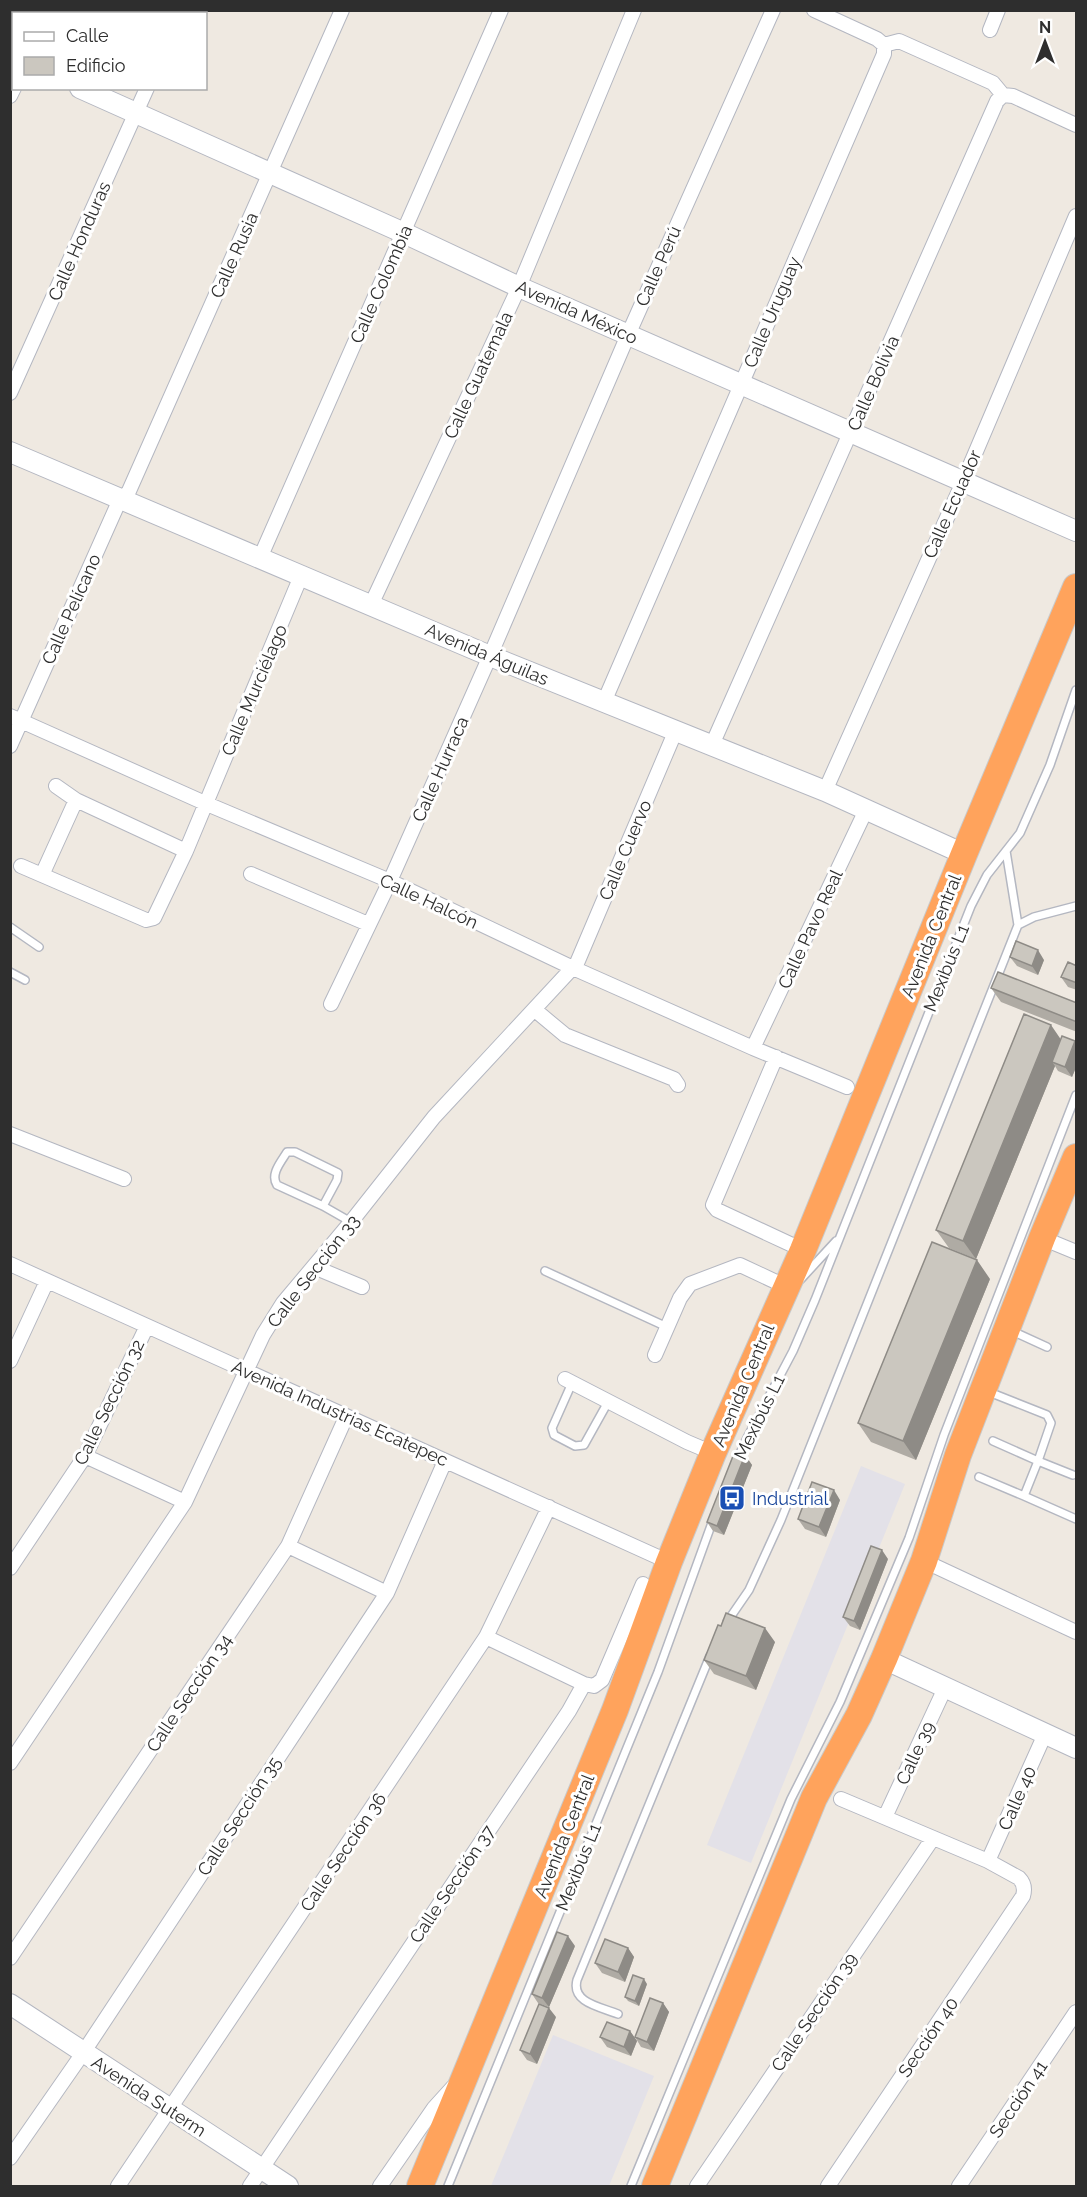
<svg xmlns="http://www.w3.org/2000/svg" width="1087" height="2197" font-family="Raleway,sans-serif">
  <rect width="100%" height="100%" fill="#efe9e1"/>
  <path fill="#e3e1e8" d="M861,1466L905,1484L751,1863L707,1845Z
    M553,2035L654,2076L609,2186H491Z"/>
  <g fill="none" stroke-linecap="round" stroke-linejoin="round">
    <defs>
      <path id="lane" d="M1006,851L1018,925L1034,917L1076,906
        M10,927L39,947
        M10,972L25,980
        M323,1206L337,1180L338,1173L295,1152H287C281,1162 270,1174 277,1185L323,1206L351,1222
        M545,1271L667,1327
        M801,1279L836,1241
        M1012,1331L1047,1347
        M572,1383L552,1428L554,1435L575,1446L584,1445L608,1402
        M989,1392L1047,1415L1051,1423L1038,1461L993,1441
        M737,1460L747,1438L793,1351L815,1300L971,906L987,875L1020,833L1050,765L1076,690
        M979,1477L1024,1496L1038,1461L1073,1475
        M1024,1496L1076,1519
        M727,1622L749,1590L781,1520L1018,925
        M618,2014C601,2007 571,2003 577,1980L710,1656
        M448,2186L658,1672L713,1520
        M631,2186L791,1799L840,1702L909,1538L944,1435L1076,1095"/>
      <path id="street" d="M814,10L877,39L884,45
        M47,14L48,10
        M179,14L181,10
        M990,30L998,10
        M884,45L899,41L993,83L1003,95
        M10,96L14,88
        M10,393L147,88
        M260,558L501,10
        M371,605L519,287L634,10
        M604,702L884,54V45
        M10,716L207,804L390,881L573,968L753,1048L847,1087
        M712,745L997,101L1003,95L1013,96L1076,125
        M10,746L117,506L129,491L342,10
        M56,786L76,800L186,851
        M825,791L963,482L1076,216
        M21,866L146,920L154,918L186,851L301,576
        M251,874L368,924
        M42,875L76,800
        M331,1004L390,881L490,656L628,335L773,10
        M535,1010L565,1035L674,1079L678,1085
        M753,1048L866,810
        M776,1057L713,1205L717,1210L803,1250
        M10,1134L124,1179
        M1042,1238L1076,1252
        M10,1264L669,1562
        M314,1267L362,1287
        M655,1355L680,1298L690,1284L740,1265L787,1287
        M10,1361L47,1281
        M565,1379L687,1442L713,1453
        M85,1456L185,1502
        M288,1546L387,1593
        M924,1561L1076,1632
        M10,1568L85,1456L147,1326
        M486,1637L584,1684
        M10,1763L185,1502L263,1335L283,1303L351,1222L434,1117L577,963L676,730
        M885,1817L945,1688
        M988,1861L1045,1734
        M10,1958L288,1546L346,1417
        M10,2158L83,2053L387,1593L445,1461
        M118,2186L486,1637L549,1507
        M250,2186L569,1711L584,1684L594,1686L602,1680L643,1584
        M380,2186L434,2108L453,2087
        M697,2186L933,1838
        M828,2186L1023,1896C1025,1889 1024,1883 1019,1878L988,1861L841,1799
        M959,2186L1076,2012"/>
      <path id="secondary" d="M10,58L14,59
        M80,88L404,233L519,287L1076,531
        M10,452L490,656L825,791L964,854
        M884,1659L1076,1748
        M10,2004L288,2186"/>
      <path id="highway" d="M420,2186L615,1710L669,1562L713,1453L803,1250L964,854L1076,587
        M655,2186L814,1798L859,1715L884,1659L924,1561L958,1455L1042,1238L1076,1157"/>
    </defs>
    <use href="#lane" stroke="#b4b7c1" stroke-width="10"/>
    <use href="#street" stroke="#b4b7c1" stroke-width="16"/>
    <use href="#secondary" stroke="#b4b7c1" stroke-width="22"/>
    <use href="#highway" stroke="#c9c9c9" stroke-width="28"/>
    <use href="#lane" stroke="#fff" stroke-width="7"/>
    <use href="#street" stroke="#fff" stroke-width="14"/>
    <use href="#secondary" stroke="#fff" stroke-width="20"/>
    <use href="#highway" stroke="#ffa35c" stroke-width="26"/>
  </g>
  <path fill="#afaba4" d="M1010,957L1044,960L1038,975L1017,966Z
    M1077,966V990L1068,987L1061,977Z
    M991,988L1077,1003V1032L1001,1002Z
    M1061,1039L1075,1041L1077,1043V1065L1072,1077L1058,1071L1055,1066L976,1259L949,1248L936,1230Z
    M990,1279L916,1460L871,1442L858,1423Z
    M745,1455L752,1465L724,1535L713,1531L707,1522Z
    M840,1500L826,1537L805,1529L798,1519Z
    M888,1559L860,1630L850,1626L843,1617Z
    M775,1642L756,1690L714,1674L704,1660Z
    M575,1946L549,2007L538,2003L532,1994Z
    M628,1948L634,1957L625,1982L602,1973L595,1963Z
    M647,1984L639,2006L628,2001L625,1997Z
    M663,2003L669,2012L654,2051L641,2047L635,2037Z
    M556,2017L537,2064L527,2060L520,2050Z
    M630,2031L637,2041L631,2056L607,2047L600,2037Z"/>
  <path fill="#8e8b86" d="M1038,950L1044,960L1038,975L1032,966Z
    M1051,1025L1064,1044L1052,1062L1055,1066L976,1259L963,1241Z
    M1075,1041L1077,1043V1065L1072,1077L1065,1067Z
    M977,1260L990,1279L916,1460L903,1441Z
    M745,1455L752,1465L724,1535L717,1526Z
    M834,1490L840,1500L826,1537L819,1527Z
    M882,1550L888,1559L860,1630L854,1621Z
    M765,1628L775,1642L756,1690L746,1676Z
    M568,1936L575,1946L549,2007L542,1998Z
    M628,1948L634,1957L625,1982L618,1972Z
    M644,1979L647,1984L639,2006L635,2001Z
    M663,2003L669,2012L654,2051L647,2042Z
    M549,2008L556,2017L537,2064L530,2054Z
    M630,2031L637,2041L631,2056L624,2047Z"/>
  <path fill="#cbc7bf" stroke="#8e8b86" stroke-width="1.5" d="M1016,941L1038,950L1032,966L1010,957Z
    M1068,962L1077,966V983L1061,977Z
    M998,972L1077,1003V1022L991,988Z
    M1024,1014L1051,1025L963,1241L936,1230Z
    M1062,1036L1075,1041L1065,1067L1052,1062Z
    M932,1242L977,1260L903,1441L858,1423Z
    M735,1451L745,1455L717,1526L707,1522Z
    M812,1482L834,1490L819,1527L798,1519Z
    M871,1546L882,1550L854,1621L843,1617Z
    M726,1613L765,1628L746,1676L704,1660L718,1625L721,1626Z
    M557,1932L568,1936L542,1998L532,1994Z
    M605,1939L628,1948L618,1972L595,1963Z
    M633,1975L644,1979L635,2001L625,1997Z
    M650,1998L663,2003L647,2042L635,2037Z
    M539,2004L549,2008L530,2054L520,2050Z
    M607,2022L630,2031L624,2047L600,2037Z"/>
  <defs>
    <symbol id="bus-square" viewBox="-11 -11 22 22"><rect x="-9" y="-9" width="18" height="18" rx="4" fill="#1a4fb4" stroke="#fff"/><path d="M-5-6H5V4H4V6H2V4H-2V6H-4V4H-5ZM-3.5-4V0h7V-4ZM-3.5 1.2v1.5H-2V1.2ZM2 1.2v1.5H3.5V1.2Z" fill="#fff"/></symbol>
  </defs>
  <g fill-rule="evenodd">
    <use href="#bus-square" x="717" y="1483" width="30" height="30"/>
  </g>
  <g text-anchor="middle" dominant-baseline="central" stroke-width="6" stroke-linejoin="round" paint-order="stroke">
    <g font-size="18" fill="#2e2e2e" stroke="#fff">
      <text transform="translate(79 241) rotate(-66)">Calle Honduras</text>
      <text transform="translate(234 255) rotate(-66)">Calle Rusia</text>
      <text transform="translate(658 266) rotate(-66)">Calle Perú</text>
      <text transform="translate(381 284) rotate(-66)">Calle Colombia</text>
      <text transform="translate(577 312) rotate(24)">Avenida México</text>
      <text transform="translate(772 312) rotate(-67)">Calle Uruguay</text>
      <text transform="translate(478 375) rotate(-65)">Calle Guatemala</text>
      <text transform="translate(873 383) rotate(-66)">Calle Bolivia</text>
      <text transform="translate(952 504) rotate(-66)">Calle Ecuador</text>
      <text transform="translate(71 609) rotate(-66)">Calle Pelícano</text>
      <text transform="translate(487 654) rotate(23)">Avenida Águilas</text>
      <text transform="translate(254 690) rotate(-67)">Calle Murciélago</text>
      <text transform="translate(440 769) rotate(-66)">Calle Hurraca</text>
      <text transform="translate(625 850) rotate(-67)">Calle Cuervo</text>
      <text transform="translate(429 901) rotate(25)">Calle Halcón</text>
      <text transform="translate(810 929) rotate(-65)">Calle Pavo Real</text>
      <text transform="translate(931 936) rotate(-68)">Avenida Central</text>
      <text transform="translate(946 968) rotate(-68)">Mexibús L1</text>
      <text transform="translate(313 1271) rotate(-52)">Calle Sección 33</text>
      <text transform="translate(743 1385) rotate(-67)">Avenida Central</text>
      <text transform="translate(109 1402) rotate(-64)">Calle Sección 32</text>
      <text transform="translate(340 1413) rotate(24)">Avenida Industrias Ecatepec</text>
      <text transform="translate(759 1417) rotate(-64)">Mexibús L1</text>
      <text transform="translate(189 1693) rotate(-56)">Calle Sección 34</text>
      <text transform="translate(915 1753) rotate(-65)">Calle 39</text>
      <text transform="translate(1017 1798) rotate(-66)">Calle 40</text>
      <text transform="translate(239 1816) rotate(-57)">Calle Sección 35</text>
      <text transform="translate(564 1836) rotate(-68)">Avenida Central</text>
      <text transform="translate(343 1852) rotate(-56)">Calle Sección 36</text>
      <text transform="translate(578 1867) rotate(-68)">Mexibús L1</text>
      <text transform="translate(452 1884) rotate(-56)">Calle Sección 37</text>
      <text transform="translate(814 2012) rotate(-56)">Calle Sección 39</text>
      <text transform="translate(928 2037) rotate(-56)">Sección 40</text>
      <text transform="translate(149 2096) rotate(33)">Avenida Suterm</text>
      <text transform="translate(1018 2099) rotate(-56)">Sección 41</text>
    </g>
    <g font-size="18" fill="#164399" stroke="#fff" text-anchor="start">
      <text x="752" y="1498">Industrial</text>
    </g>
  </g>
  <rect width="1087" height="2197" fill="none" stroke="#2e2e2e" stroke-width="24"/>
  <rect x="12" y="12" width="195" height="78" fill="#ffffff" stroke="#ababab" stroke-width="1.5"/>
  <rect x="24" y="32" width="30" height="9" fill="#ffffff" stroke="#ababab" stroke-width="1.5"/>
  <text x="66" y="42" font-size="18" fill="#2e2e2e">Calle</text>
  <rect x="24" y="57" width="30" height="18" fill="#cbc7bf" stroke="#ababab" stroke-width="1.5"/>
  <text x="66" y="72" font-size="18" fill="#2e2e2e">Edificio</text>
  <g transform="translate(1045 42)" stroke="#ffffff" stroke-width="4.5" paint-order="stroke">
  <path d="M0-4.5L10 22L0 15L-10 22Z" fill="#2e2e2e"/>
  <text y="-9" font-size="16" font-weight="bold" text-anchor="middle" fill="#2e2e2e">N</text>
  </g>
</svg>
